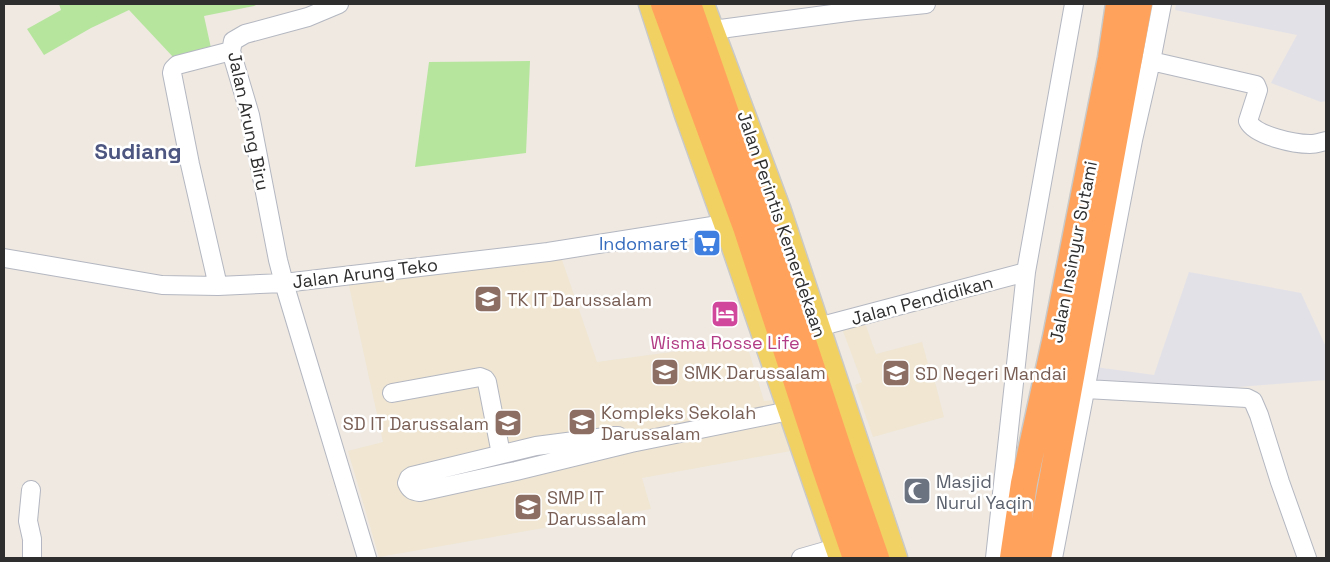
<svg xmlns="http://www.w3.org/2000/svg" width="1330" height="562" font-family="'Space Grotesk',sans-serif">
  <rect width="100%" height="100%" fill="#efe9e1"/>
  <path fill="#e3e1e8" d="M1176,4H1326V101L1321,102L1271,83L1297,35L1175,10Z
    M1189,272L1301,293L1326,347V380L1153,394L1090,385L1095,367L1154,375Z"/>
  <path fill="#f0e6d1" d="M561,257L597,362L746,342L764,401L775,400L796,450L642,478L651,509L379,557L348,451L383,442L348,281Z
    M865,323L876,354L922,342L928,364L930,363L944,417L873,437L855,385L862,382L843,331Z"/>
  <path fill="#b6e59e" d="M59,4H258L254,6L204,16L211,48L174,58L129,10L91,28L44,55L27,29L61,10Z
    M530,61L526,153L415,167L429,62Z"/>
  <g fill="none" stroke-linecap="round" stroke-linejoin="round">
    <defs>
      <path id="minor" d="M339,4L308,17L245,34L233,41L231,51L250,115L278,260L284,283L367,558
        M713,30L855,11L926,4
        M1151,61L1256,85L1258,90L1248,121C1255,136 1295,144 1310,144C1316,144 1321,142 1326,141
        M4,258L162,285L218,286L284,283L548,252L725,224
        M218,286L190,164L172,73L173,69L177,65L231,51
        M818,327L1026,272
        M1086,389L1247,398L1253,401L1259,415L1280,482L1307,558
        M392,393L480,377L485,379L487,382L501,454
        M631,443L618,436H613L536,446L412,476L409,478L407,483C410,490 413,491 420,492L516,471L631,443L789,411
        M31,490L28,521L32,539V558
        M801,558L836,548
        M995,558L1026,272L1074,4
        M1053,558L1133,140L1151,61L1162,4"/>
      <path id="major" d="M650,4L685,112L725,224L840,558
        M703,4L779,208L896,558"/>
      <path id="highway" d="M664,4L746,227L824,465L856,558
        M688,4L763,220L841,457L876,558
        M1013,558L1024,483L1056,337L1111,58L1119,4
        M1038,558L1139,4"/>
    </defs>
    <use href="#minor" stroke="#b4b7c1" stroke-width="20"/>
    <use href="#major" stroke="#c9c9c9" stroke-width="25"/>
    <use href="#highway" stroke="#c9c9c9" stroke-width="29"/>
    <use href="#minor" stroke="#fff" stroke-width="18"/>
    <use href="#major" stroke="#f2d163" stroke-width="22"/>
    <use href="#highway" stroke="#ffa35c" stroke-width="26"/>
  </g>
  <defs>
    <symbol id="supermarket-square" viewBox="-11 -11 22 22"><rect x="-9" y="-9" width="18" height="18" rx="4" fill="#3f7fe0" stroke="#fff"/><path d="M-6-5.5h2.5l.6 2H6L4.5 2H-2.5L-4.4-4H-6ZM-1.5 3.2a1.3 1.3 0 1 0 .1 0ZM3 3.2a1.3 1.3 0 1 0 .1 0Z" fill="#fff"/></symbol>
    <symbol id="school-square" viewBox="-11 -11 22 22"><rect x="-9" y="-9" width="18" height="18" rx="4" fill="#8d6e63" stroke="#fff"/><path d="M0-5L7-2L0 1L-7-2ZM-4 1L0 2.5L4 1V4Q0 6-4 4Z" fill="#fff"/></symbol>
    <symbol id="hotel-square" viewBox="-11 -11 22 22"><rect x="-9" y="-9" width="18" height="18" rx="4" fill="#d1479c" stroke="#fff"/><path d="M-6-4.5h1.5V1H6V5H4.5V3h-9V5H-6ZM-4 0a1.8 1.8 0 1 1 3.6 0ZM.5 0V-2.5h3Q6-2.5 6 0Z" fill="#fff"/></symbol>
    <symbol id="mosque-square" viewBox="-11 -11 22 22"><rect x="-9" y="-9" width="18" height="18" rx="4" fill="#6b7280" stroke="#fff"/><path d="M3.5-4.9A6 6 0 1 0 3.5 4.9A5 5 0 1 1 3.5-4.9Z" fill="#fff"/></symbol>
  </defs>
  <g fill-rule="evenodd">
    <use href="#supermarket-square" x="691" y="227" width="32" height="32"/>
    <use href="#school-square" x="472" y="283" width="32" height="32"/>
    <use href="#hotel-square" x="709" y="298" width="32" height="32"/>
    <use href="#school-square" x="649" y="356" width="32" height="32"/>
    <use href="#school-square" x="880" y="357" width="32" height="32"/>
    <use href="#school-square" x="566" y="406" width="32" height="32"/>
    <use href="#school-square" x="492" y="407" width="32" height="32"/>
    <use href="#mosque-square" x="901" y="475" width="32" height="32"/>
    <use href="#school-square" x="512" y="491" width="32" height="32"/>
  </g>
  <g text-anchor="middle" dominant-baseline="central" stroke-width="5" stroke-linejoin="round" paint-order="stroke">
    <g font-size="18" fill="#2e2e2e" stroke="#fff">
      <text transform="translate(249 121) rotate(78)">Jalan Arung Biru</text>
      <text transform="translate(782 224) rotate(71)">Jalan Perintis Kemerdekaan</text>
      <text transform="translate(1073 252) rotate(-79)">Jalan Insinyur Sutami</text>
      <text transform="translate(365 273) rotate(-7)">Jalan Arung Teko</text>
      <text transform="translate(922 300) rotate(-15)">Jalan Pendidikan</text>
    </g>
    <g font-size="18" fill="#366cbe" stroke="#fff" text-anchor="end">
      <text x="688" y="243">Indomaret</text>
    </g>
    <g font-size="18" fill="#785e54" stroke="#fff" text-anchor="start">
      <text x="507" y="299">TK IT Darussalam</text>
      <text x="684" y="372">SMK Darussalam</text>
      <text x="915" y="373">SD Negeri Mandai</text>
      <text x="601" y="412">Kompleks Sekolah<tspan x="601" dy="21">Darussalam</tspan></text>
      <text x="489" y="423" text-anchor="end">SD IT Darussalam</text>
      <text x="547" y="497">SMP IT<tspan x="547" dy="21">Darussalam</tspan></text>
    </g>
    <g font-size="18" fill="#b23c85" stroke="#fff">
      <text x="725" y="342">Wisma Rosse Life</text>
    </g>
    <g font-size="18" fill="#5b616d" stroke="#fff" text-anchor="start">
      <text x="936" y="481">Masjid<tspan x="936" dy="21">Nurul Yaqin</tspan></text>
    </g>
    <g font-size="22" font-weight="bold" fill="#4d5680" stroke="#fff">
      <text x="138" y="151">Sudiang</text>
    </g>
  </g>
  <rect width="1330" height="562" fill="none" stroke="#2e2e2e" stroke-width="10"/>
</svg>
